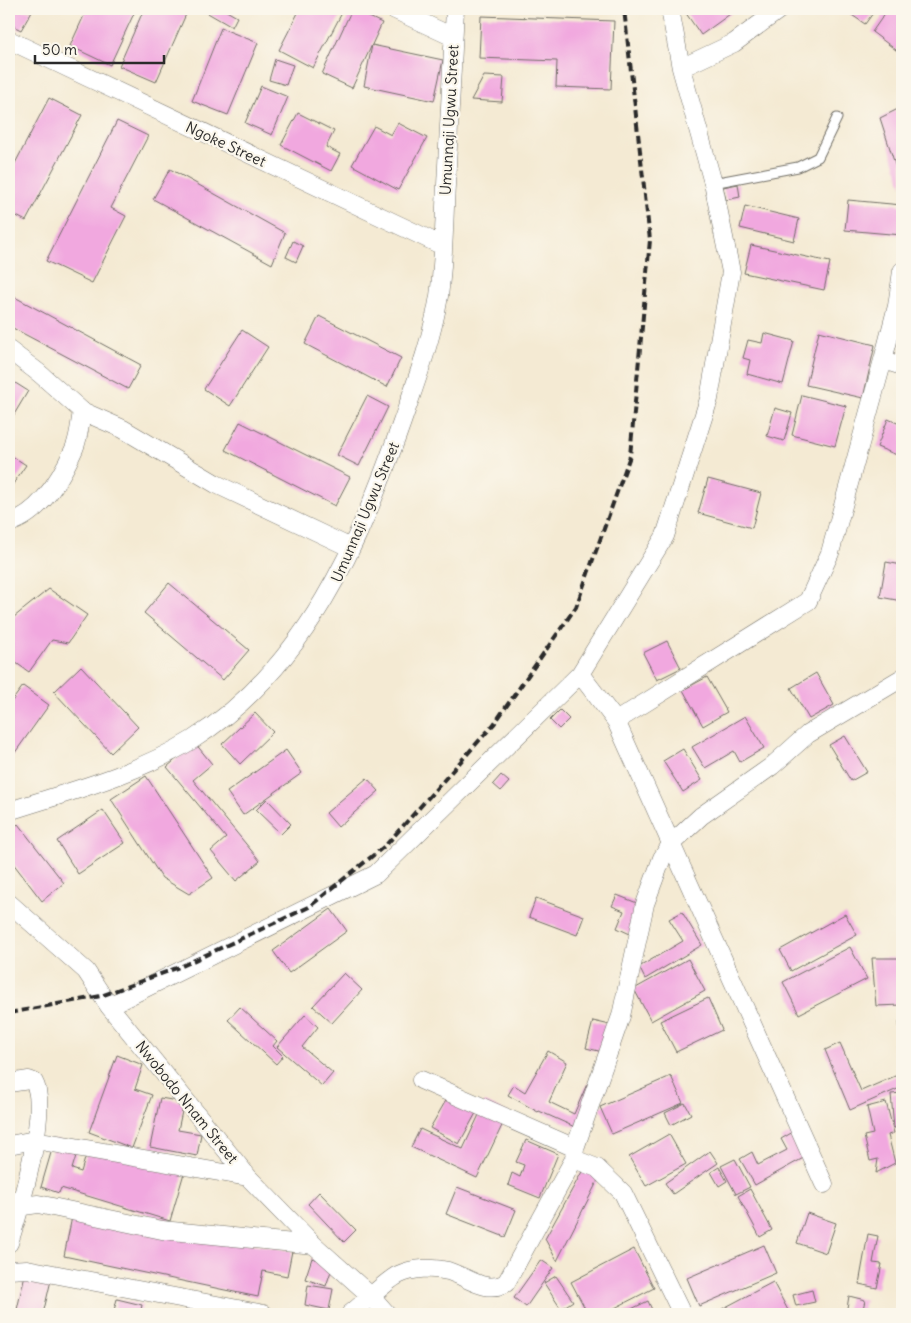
<svg xmlns="http://www.w3.org/2000/svg" width="911" height="1323" font-family="Delius,sans-serif">
  <rect width="100%" height="100%" fill="#fbf7ec"/>
  <filter id="ink" filterUnits="userSpaceOnUse"><feTurbulence type="fractalNoise" baseFrequency=".02" numOctaves="2"/><feDisplacementMap in="SourceGraphic" scale="10" xChannelSelector="R" yChannelSelector="G"/><feConvolveMatrix kernelMatrix="1 2 1 2 8 2 1 2 1" color-interpolation-filters="sRGB"/></filter>
  <filter id="wash" filterUnits="userSpaceOnUse"><feTurbulence type="fractalNoise" baseFrequency=".0096" numOctaves="4" result="noise"/><feDisplacementMap in="SourceGraphic" scale="20" xChannelSelector="R" yChannelSelector="G"/><feGaussianBlur stdDeviation="1.12" result="paint"/><feColorMatrix in="noise" values="0 0 0 0 0 0 0 0 0 0 0 0 0 0 0 0 0 1.4 0 .05"/><feComposite in="paint" operator="in"/></filter>
  <g filter="url(#wash)">
    <rect width="100%" height="100%" fill="#f4ead3"/>
    <g id="blocks">
      <path fill="#f1a8df" d="M9,9L32,11L21,30L9,24Z
        M87,9H136L110,65L70,46Z
        M144,9H180L187,12L156,82L119,66Z
        M208,9H223L237,17L232,27L206,12Z
        M300,9H344L313,68L279,50Z
        M352,9L382,23L352,88L322,74Z
        M683,9H737L701,35Z
        M843,9H876L865,24Z
        M888,9H902V50L900,53L872,32Z
        M481,16L614,21L611,89L556,87L557,61L479,58Z
        M221,28L258,43L228,115L192,101Z
        M372,45L443,60L434,101L364,86Z
        M275,59L293,65L286,85L269,80Z
        M484,76L504,77L502,102L471,100Z
        M261,86L288,97L272,135L245,123Z
        M49,98L82,115L26,221L9,212V175Z
        M902,107V186L880,118Z
        M298,113L334,131L326,147L340,154L331,171L281,145Z
        M117,121L148,136L111,208L126,216L92,283L46,261Z
        M398,123L427,138L398,190L352,165L374,126L391,135Z
        M170,169L285,233L272,264L153,199Z
        M738,184L740,197L726,200L723,187Z
        M848,200L902,205V235L845,230Z
        M745,206L799,219L794,241L740,228Z
        M293,241L303,246L296,262L286,257Z
        M751,245L830,262L824,290L744,273Z
        M9,294L141,365L128,389L9,326Z
        M319,316L401,358L387,387L305,344Z
        M242,330L268,347L230,406L204,389Z
        M819,331L875,345L863,398L806,385Z
        M764,333L794,341L783,384L747,374L750,360L743,358L748,340L762,343Z
        M9,379L28,391L9,423Z
        M802,395L846,406L835,446L792,435Z
        M367,396L388,407L359,466L337,455Z
        M775,408L792,413L784,441L767,436Z
        M888,419L902,425V457L877,447Z
        M240,422L350,477L335,506L225,450Z
        M9,454L26,465L11,487L9,485Z
        M708,479L761,493L752,528L698,513Z
        M886,562L902,565V601L880,597Z
        M169,583L249,650L223,680L144,613Z
        M49,589L87,615L68,643L52,640L29,672L9,658V621Z
        M667,641L681,668L657,680L643,653Z
        M81,666L138,727L111,753L54,692Z
        M816,673L834,705L809,719L791,688Z
        M707,677L727,712L703,726L683,690Z
        M23,686L49,705L9,761V705Z
        M560,710L569,719L559,729L550,720Z
        M255,713L273,732L240,764L222,744Z
        M745,716L764,748L740,762L734,751L705,768L692,747Z
        M845,736L867,772L851,781L829,745Z
        M195,743L212,764L193,780L260,861L236,881L211,851L226,838L167,767Z
        M683,749L702,780L683,792L663,761Z
        M286,750L302,773L243,815L227,792Z
        M501,775L509,782L501,791L493,784Z
        M146,776L213,878L189,894L162,878L111,799Z
        M367,778L379,791L338,827L326,813Z
        M267,799L291,824L281,834L256,810Z
        M103,810L125,843L78,874L57,841Z
        M18,824L64,883L42,901L9,858V832Z
        M617,895L642,905L630,934L617,928L624,911L612,906Z
        M536,898L584,916L577,935L529,917Z
        M331,909L347,931L289,973L273,951Z
        M682,912L702,945L645,979L639,967L683,941L669,919Z
        M845,914L857,935L791,971L780,950Z
        M850,947L867,979L799,1014L783,982Z
        M872,958H899L902,1005L876,1006Z
        M688,959L705,991L651,1021L634,989Z
        M344,973L362,990L332,1023L313,1006Z
        M708,998L722,1030L676,1052L660,1021Z
        M240,1007L277,1041L273,1046L283,1056L276,1064L228,1020Z
        M305,1015L318,1027L302,1047L333,1073L322,1086L277,1047Z
        M593,1021L610,1025L603,1052L586,1048Z
        M899,1021H902V1058L901,1059Z
        M840,1043L861,1091L902,1073V1087L850,1110L825,1050Z
        M548,1051L567,1062L549,1102L574,1114L587,1084L595,1087L577,1128L539,1111L538,1112L508,1095L514,1085L525,1092Z
        M117,1055L143,1065L135,1089L152,1095L132,1148L89,1132Z
        M671,1076L683,1103L612,1134L600,1107Z
        M902,1093V1127L894,1128L891,1094Z
        M448,1097L476,1113L459,1144L430,1128Z
        M160,1098L184,1102L178,1130L201,1134L197,1156L150,1147Z
        M485,1102L508,1113L477,1178L411,1147L420,1129L463,1149Z
        M886,1102L894,1133L888,1135L895,1163L876,1173L878,1159L870,1161L864,1136L873,1134L867,1107Z
        M685,1103L691,1114L671,1125L665,1113Z
        M793,1132L807,1156L755,1185L740,1159L752,1152L758,1165L787,1150L781,1139Z
        M669,1134L686,1164L646,1186L629,1157Z
        M55,1139L79,1146L72,1169L81,1172L89,1145L184,1173L170,1221L61,1188L59,1193L41,1187Z
        M526,1140L558,1154L540,1198L508,1185L512,1173L520,1177L524,1165L516,1162Z
        M710,1151L718,1163L673,1194L665,1183Z
        M735,1159L750,1187L736,1194L721,1166Z
        M719,1167L727,1181L719,1186L711,1172Z
        M584,1168L600,1176L557,1261L545,1239Z
        M457,1187L516,1210L505,1237L446,1214Z
        M750,1189L772,1230L760,1237L738,1196Z
        M319,1192L356,1230L344,1242L308,1204Z
        M73,1212L292,1251L287,1276L263,1271L258,1297L64,1256Z
        M807,1213L836,1223L826,1253L797,1243Z
        M868,1234L878,1236L873,1263L882,1264L877,1288L859,1284Z
        M764,1245L776,1273L699,1306L687,1278Z
        M634,1249L654,1288L603,1314H588L571,1282Z
        M312,1258L333,1265L326,1286L305,1279Z
        M541,1260L553,1268L526,1307L514,1298Z
        M26,1270L52,1276L43,1314H16Z
        M556,1276L573,1301L561,1309L544,1283Z
        M773,1282L790,1314H725L722,1309Z
        M308,1285L333,1289L329,1310L305,1305Z
        M812,1290L815,1302L796,1306L793,1295Z
        M849,1296L865,1300L862,1314H846Z
        M117,1299L142,1305L140,1314H113Z
        M648,1301L654,1314H621Z"/>
    </g>
  </g>
  <g filter="url(#ink)">
    <use href="#blocks" fill-opacity="0" stroke="#716e66" stroke-width="1"/>
    <g fill="none" stroke-linecap="round" stroke-linejoin="round">
      <defs>
        <path id="service" d="M713,183L798,167L818,157L837,118"/>
        <path id="minor" d="M393,9L453,37
          M9,40L443,246
          M681,68L734,43L780,9
          M902,271L897,306L883,360L902,366
          M9,350L39,373L82,411L123,429L216,484L351,548
          M9,523C40,514 61,478 74,449C79,438 80,423 82,411
          M580,674L616,721L824,1184
          M616,721L808,601L830,553L883,360
          M9,811C71,791 135,775 192,740C306,668 359,544 402,422C416,382 432,339 439,296C444,260 444,222 446,185C449,127 452,68 455,9
          M9,903L86,971L109,1006L248,1177L314,1245L372,1297L387,1314
          M109,1006L376,874L580,674L665,536L709,399L731,272L713,183L681,68L670,9
          M421,1080L575,1148
          M9,1083L29,1080L34,1082C50,1109 19,1212 9,1243
          M9,1145L35,1140L248,1177
          M574,1159L597,1168L623,1193L682,1314
          M9,1208L38,1204L162,1230L314,1245
          M9,1270L27,1269L264,1314
          M350,1314C362,1305 387,1280 398,1275C412,1268 433,1267 448,1271C468,1277 485,1294 506,1283L574,1159L575,1148L621,1016L645,904L662,858L672,843L701,816L772,766L808,734L902,678"/>
      </defs>
      <use href="#service" stroke="#716e66" stroke-width="11"/>
      <use href="#minor" stroke="#716e66" stroke-width="19"/>
      <use href="#service" stroke="#fff" stroke-width="9"/>
      <use href="#minor" stroke="#fff" stroke-width="18"/>
      <path stroke="#2b2b2b" stroke-width="4" stroke-dasharray="8 4" stroke-linecap="butt" d="M9,1013L101,996L182,966L309,907L386,845L494,724L576,607L630,456L650,240L624,9"/>
    </g>
  </g>
  <g text-anchor="middle" dominant-baseline="central" stroke-width="4.5" stroke-linejoin="round" paint-order="stroke">
    <g font-size="15" fill="#2b2b2b" stroke="#fbf7ec">
      <text transform="translate(449 120) rotate(-87)">Umunnaji Ugwu Street</text>
      <text transform="translate(226 144) rotate(25)">Ngoke Street</text>
      <text transform="translate(365 512) rotate(-67)">Umunnaji Ugwu Street</text>
      <text transform="translate(187 1102) rotate(51)">Nwobodo Nnam Street</text>
    </g>
  </g>
  <rect width="911" height="1323" fill="none" stroke="#fbf7ec" stroke-width="30"/>
  <path d="M35 55v8h129v-8" fill="none" stroke="#2b2b2b" stroke-width="2.5"/>
  <text x="42" y="55" font-size="15" fill="#2b2b2b" stroke="#fbf7ec" stroke-width="4" paint-order="stroke">50 m</text>
</svg>
